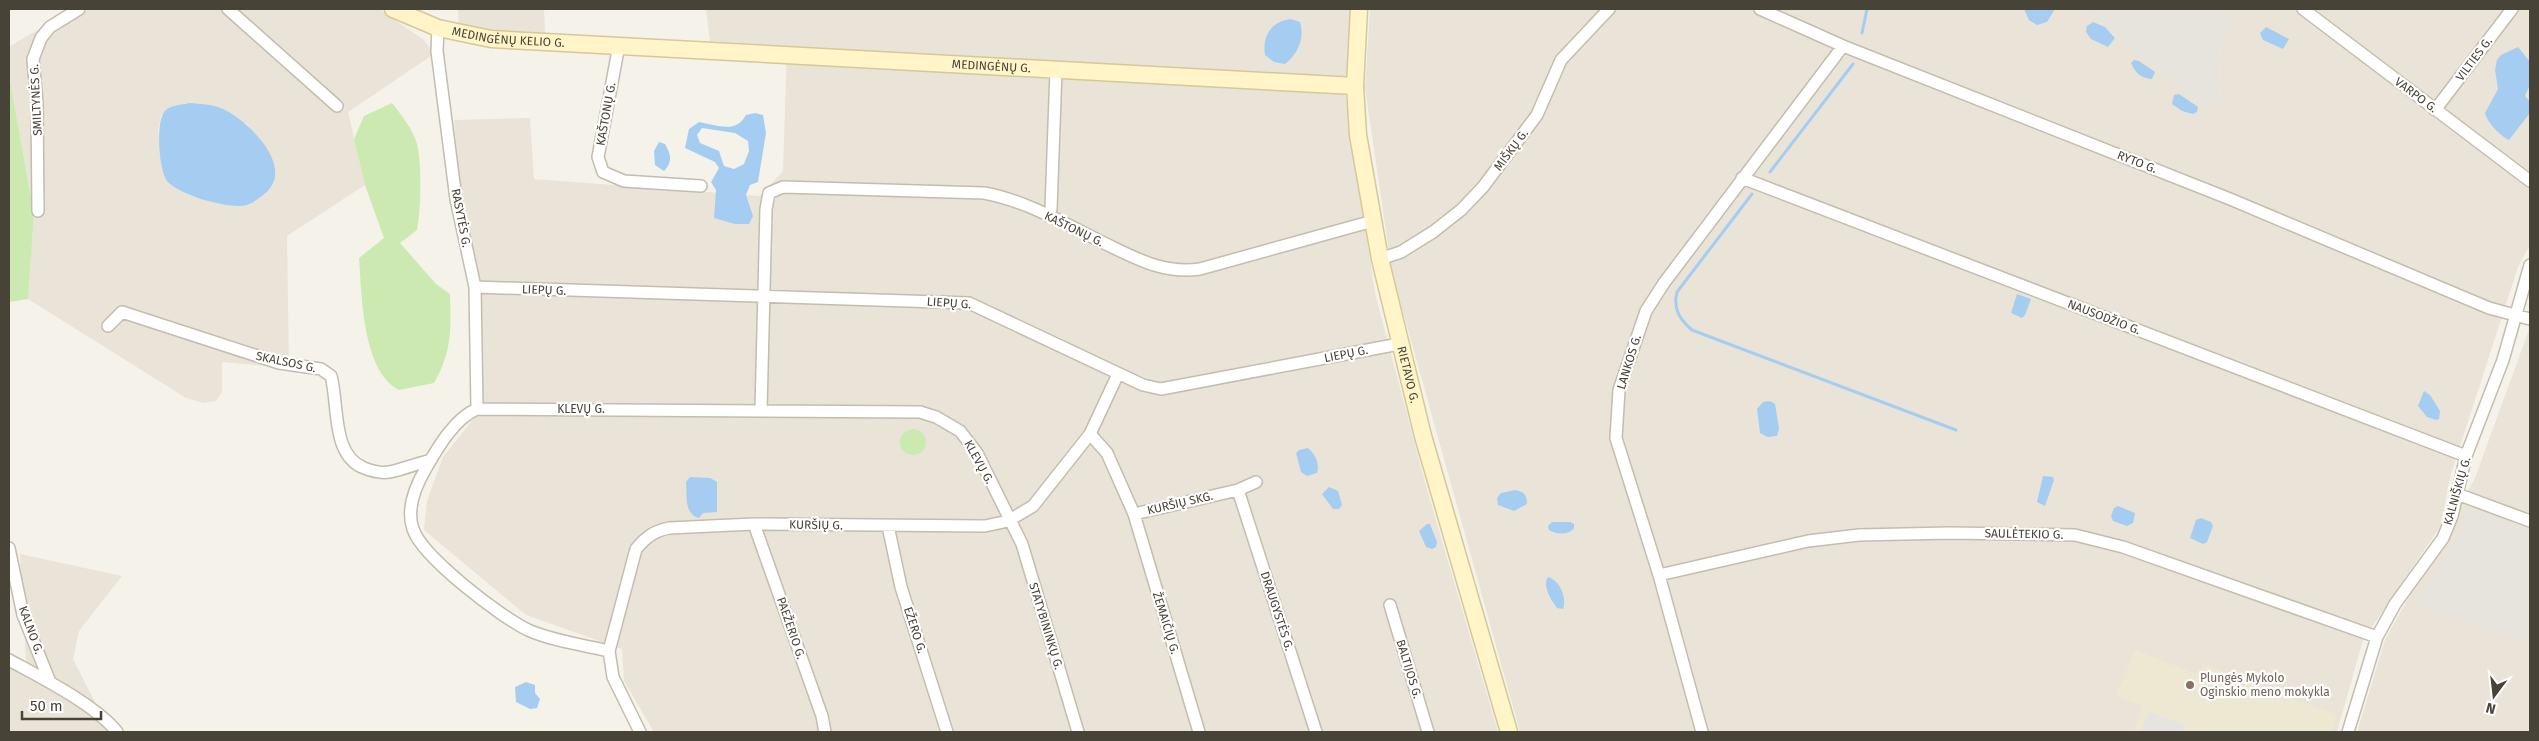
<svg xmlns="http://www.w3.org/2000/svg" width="2539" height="741" font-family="'Fira Sans',sans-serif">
  <rect width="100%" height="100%" fill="#f5f2e9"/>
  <path fill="#e9e4d7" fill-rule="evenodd" d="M90,9H379L424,40L434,54L348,112L365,185L287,236L289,368L222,362V392L216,401L204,403L186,398L28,299L34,213L9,75V47L44,26L54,29ZM189,103L247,124L265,147L271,160L266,193L249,205L215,203L189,195L164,174L158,131L161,116L166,110L173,106Z
    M458,9H544L545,35L459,30Z
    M706,9H1352L1345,94L1375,293L1426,486L1498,732H654L624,681L622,649L526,615L424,530L427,501L443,457L475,417L479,395L481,281L467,236L460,193L454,120L530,118L534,179L760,196L783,171L787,46L710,41Z
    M1370,9H2081L2204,106L2221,99L2219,73L2221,45L2232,9H2530V245L2518,267L2451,474L2440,527L2363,640L2337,732H1520L1392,272L1365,88Z
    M2530,327V732H2357L2385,640L2475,478Z
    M20,554L122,576L79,631L73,659L99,710L120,725L123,732H9V653L26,662Z"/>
  <path fill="#e7e3dd" d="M2081,9H2232L2221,46L2219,73L2221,100L2204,106Z
    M2468,507L2530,530V644L2415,604L2462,531Z"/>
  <path fill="#eee8d3" d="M2135,650L2198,675L2202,664L2337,715L2332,732H2134L2143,706L2116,696Z"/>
  <path fill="#cce9b2" d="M9,75L34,214L28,299L9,302Z
    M392,103C401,115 413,129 417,144C422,164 421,209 417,230L400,243L436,284L450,294C451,329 452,352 434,383L399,390C362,371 362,295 359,258L384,238L365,185L354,139L364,116Z
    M900 442a13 13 0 1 1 26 0a13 13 0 1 1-26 0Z"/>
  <path fill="#e6e4e1" d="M2149,712L2185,725L2182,732H2141Z"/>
  <path fill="#a5cdf1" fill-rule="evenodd" d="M2024,9H2055L2047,22L2037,25L2029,20Z
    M1290,19L1300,22C1305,38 1298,54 1285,64L1274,62L1265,55C1262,36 1271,22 1290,19Z
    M2093,22L2105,27L2115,38L2108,47L2091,39L2086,32L2087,26Z
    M2266,27L2289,39L2283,49L2263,40L2260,33Z
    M2518,47L2530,62V85L2525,96L2530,102V113L2509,140C2500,136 2487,122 2485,113L2498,89L2495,70L2497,60L2501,55Z
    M2134,60L2139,61L2155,72L2152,79C2141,78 2135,73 2131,63Z
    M2179,94L2198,107L2197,112L2193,114L2182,111L2172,104L2174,95Z
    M189,103C201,104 212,104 223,109C245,119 287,158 272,185C268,193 259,198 252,203C237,213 178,195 167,181C159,170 155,121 165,111C170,105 181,105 189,103Z
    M755,113L763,115L766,133L758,182L750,185L746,195L753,216L749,224H735L714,218L716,190L711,182L719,168L715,162L685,148L689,129L699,122C717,125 736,134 746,115ZM702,128L735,133L748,141L749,151L744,164L734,169L724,166L719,151L700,143L697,135Z
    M659,142L665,144C671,154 673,162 664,171L655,165L654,151Z
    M2017,294L2031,299L2025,315L2022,318L2011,313Z
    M2424,391L2430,395L2440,411L2439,419L2436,420L2427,417L2418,406Z
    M1770,401L1775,404L1779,428L1777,436L1768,437L1760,433L1757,409L1763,402Z
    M1308,448C1315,454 1320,463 1317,473L1307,476L1301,472L1296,453L1299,450Z
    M2043,476L2053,477L2054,480L2045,506L2037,502Z
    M690,477L710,478L717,482V512L703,513L699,518C684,514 687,496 686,482Z
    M1329,487L1338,491L1342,505L1339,509H1333L1322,494Z
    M1515,490C1524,492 1527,494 1527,504L1514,511L1498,505L1497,498L1501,493Z
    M2118,506L2135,513L2133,523L2127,526L2113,521L2111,516L2114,508Z
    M2201,518L2211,522L2213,526L2207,542L2203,544L2190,538L2196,520Z
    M1552,522H1570L1574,524V528C1569,535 1556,535 1549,530L1548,526Z
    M1427,524H1430L1437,542L1436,547L1432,549L1426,547L1419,531Z
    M1548,577C1560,580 1567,598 1563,609L1557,608C1551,600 1542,586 1548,577Z
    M526,682L535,685V693L540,699L537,708L530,709L516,702L515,687Z"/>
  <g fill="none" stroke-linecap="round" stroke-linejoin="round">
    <path stroke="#a5cdf1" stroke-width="3" d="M1862,33L1867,9
      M1770,172L1853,64
      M1752,194L1677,292C1673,308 1679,319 1692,330L1956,430"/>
    <defs>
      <path id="street" d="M228,9L337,106
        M1760,9L1843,46L2230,199L2489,308L2530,319
        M2303,9L2530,181
        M438,28L437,51L456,199L475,287L477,409
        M619,45L598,157L603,172L624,181L701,186
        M2435,110L2512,9
        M1742,178L2466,456
        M38,211L37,103L33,59L41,38L50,27L79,9
        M1048,216L1051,209L1056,70
        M1380,259L1401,252L1433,232L1461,210L1483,187L1537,115L1561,60L1609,9
        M475,287L969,303L1143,385L1161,389L1399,344
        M108,326L122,312L279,363L321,369L331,376C339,405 331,455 364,468C374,472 384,474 394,471C406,468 419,463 431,460
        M761,410L766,209L769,193L783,187L984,193C1028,201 1069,226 1108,245C1139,260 1165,274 1200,269L1373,221
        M1090,434L1107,453L1134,514L1238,490L1256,482
        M1238,490L1316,732
        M2457,494L2530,521
        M1134,514L1199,732
        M754,524L822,716L825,732
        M888,526L901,587L947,732
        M9,548L23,615L50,682
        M1659,575L1808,541L1859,535L1950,533L2075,535L2123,547L2377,637
        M1390,605L1428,732
        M609,651C583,645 553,641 528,630C501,617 422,557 413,529C406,509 416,485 426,468C438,447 455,418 477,409L920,412L936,417L960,431L977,453L1022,544L1078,732
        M9,660C40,677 96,705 117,732
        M640,732L613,677L609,651L636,549C646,537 654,531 669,528L754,524L985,526L1008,521L1033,506L1090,434L1118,374
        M1702,732L1659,575L1616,438L1619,390L1646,311L1664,283L1843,46
        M2348,732L2377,637L2395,604L2443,538L2452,516L2466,456L2503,360L2530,265"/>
      <g id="secondary">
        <path id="s1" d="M393,9L438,28L491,39L1355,86"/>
        <path id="s2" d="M1359,9L1355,86L1358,135L1380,259L1423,436L1509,732"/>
      </g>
    </defs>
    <use href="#street" stroke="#c3bdae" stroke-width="14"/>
    <use href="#secondary" stroke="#d5c899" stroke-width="19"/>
    <use href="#street" stroke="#fff" stroke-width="11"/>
    <use href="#secondary" stroke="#fff5c9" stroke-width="16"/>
  </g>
  <circle fill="#8d6e63" stroke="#fff" stroke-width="2" cx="2190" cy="685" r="5"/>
  <g text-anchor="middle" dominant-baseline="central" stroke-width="4.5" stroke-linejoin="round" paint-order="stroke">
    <g font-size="12" fill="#484337" stroke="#fff">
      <text stroke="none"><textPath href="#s1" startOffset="120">MEDINGĖNŲ KELIO G.</textPath></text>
      <text transform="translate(2474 59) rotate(-53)">VILTIES G.</text>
      <text stroke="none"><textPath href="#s1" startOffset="604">MEDINGĖNŲ G.</textPath></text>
      <text transform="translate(2416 95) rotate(37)">VARPO G.</text>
      <text transform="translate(36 100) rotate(-93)">SMILTYNĖS G.</text>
      <text transform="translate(606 114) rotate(-80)">KAŠTONŲ G.</text>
      <text transform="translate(1511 150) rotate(-53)">MIŠKŲ G.</text>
      <text transform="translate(2137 162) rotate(21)">RYTO G.</text>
      <text transform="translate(461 218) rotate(79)">RASYTĖS G.</text>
      <text transform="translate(1074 229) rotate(26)">KAŠTONŲ G.</text>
      <text transform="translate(544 290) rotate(2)">LIEPŲ G.</text>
      <text transform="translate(949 303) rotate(4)">LIEPŲ G.</text>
      <text transform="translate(2104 317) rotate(21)">NAUSODŽIO G.</text>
      <text transform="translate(1346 354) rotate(-11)">LIEPŲ G.</text>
      <text transform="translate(286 362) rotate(12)">SKALSOS G.</text>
      <text transform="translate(1629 362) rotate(-73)">LANKOS G.</text>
      <text stroke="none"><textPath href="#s2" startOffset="371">RIETAVO G.</textPath></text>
      <text x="581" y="409">KLEVŲ G.</text>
      <text transform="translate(979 462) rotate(61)">KLEVŲ G.</text>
      <text transform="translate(2457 491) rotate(-74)">KALNIŠKIŲ G.</text>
      <text transform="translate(1180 503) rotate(-13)">KURŠIŲ SKG.</text>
      <text transform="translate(816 525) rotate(1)">KURŠIŲ G.</text>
      <text transform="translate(2024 534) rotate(1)">SAULĖTEKIO G.</text>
      <text transform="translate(1277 611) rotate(72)">DRAUGYSTĖS G.</text>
      <text transform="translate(1166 623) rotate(73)">ŽEMAIČIŲ G.</text>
      <text transform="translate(1046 626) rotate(73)">STATYBININKŲ G.</text>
      <text transform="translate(791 628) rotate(71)">PAEŽERIO G.</text>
      <text transform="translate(31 630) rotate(70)">KALNO G.</text>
      <text transform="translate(915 630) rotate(72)">EŽERO G.</text>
      <text transform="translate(1409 669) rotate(73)">BALTIJOS G.</text>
    </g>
    <g font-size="12" fill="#785e54" stroke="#fff" text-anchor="start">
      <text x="2200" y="678">Plungės Mykolo<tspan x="2200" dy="14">Oginskio meno mokykla</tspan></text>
    </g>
  </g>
  <rect width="2539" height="741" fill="none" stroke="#484337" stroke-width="20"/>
  <g transform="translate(2494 696) rotate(195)" stroke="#ffffff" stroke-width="4" paint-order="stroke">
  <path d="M0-4L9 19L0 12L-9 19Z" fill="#484337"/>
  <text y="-8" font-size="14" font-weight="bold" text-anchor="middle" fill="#484337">N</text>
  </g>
  <path d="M22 711v8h79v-8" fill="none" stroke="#484337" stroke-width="2.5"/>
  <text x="30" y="711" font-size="15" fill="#484337" stroke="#ffffff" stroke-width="4" paint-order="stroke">50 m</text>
</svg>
